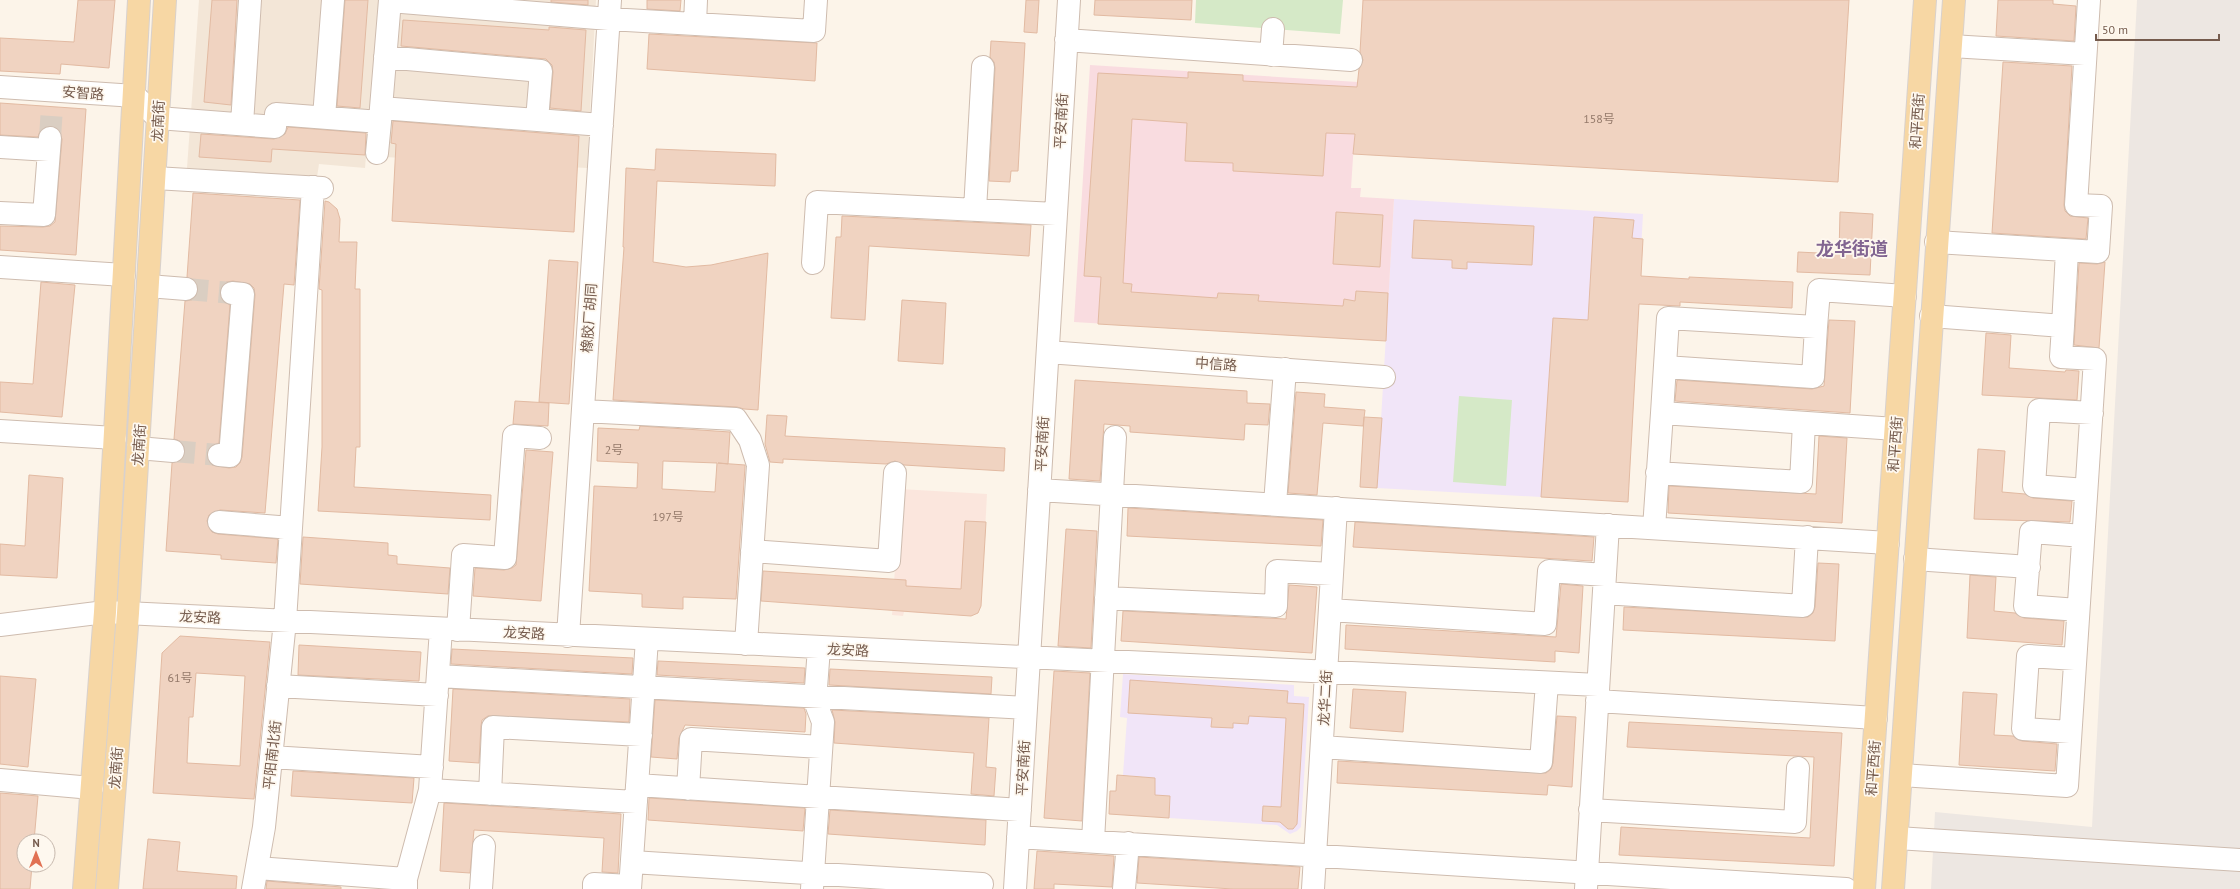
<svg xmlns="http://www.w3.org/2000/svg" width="2240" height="889" font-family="'PT Sans','Noto Sans SC',sans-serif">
  <rect width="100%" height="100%" fill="#fcf4e9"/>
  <path fill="#f3e6d7" d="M199,0H596L587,168L366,156L365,168L319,164L317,177L187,168Z"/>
  <path fill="#fbe6dd" d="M900,489L987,494L981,606L971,616L904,612L903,616L892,615Z"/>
  <path fill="#ede7e2" d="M2137,0H2240V889H1931L1935,812L2092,827Z"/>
  <path fill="#f1e5f8" d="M1394,199L1643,214L1640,268L1541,497L1377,488Z
    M1123,674L1294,685V696L1309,697L1301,827L1297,831L1290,834L1277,825L1169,818L1170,796L1155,795V778L1123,775L1127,718L1120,717Z"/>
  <path fill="#f9dce0" d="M1090,65L1358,82L1351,188H1361L1360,197L1394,199L1386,341L1074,322Z"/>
  <path fill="#d5e9c7" d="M1196,0H1343L1340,34L1195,23Z
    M1459,396L1512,400L1506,486L1453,482Z"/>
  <path fill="#f0d3c1" stroke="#e2baa2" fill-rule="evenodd" d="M78,0H115L109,68L61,64L60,74L0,71V38L74,42Z
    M212,0H237L231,105L204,102Z
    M345,0H368L360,108L337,106Z
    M551,0H588V5L551,2Z
    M647,0H681L680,11L647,9Z
    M1026,0H1039L1037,33L1024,32Z
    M1095,0H1192L1191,20L1094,15Z
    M1363,0H1849L1838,182L1353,154L1355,134L1326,133L1323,176L1233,171V163L1185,161L1187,123L1132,119L1123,283L1132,284L1131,292L1217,298L1218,293L1259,295L1258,301L1343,306L1344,299L1355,301L1356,291L1388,293L1386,341L1098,324L1101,277L1084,276L1098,73L1188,78V72L1243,75V81L1357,87L1359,69L1363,60L1360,52Z
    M1998,0H2053V4L2076,6L2074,41L1996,36Z
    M403,20L549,30V27L586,30L581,111L550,108L553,72L552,65L546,59L401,46Z
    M649,34L817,43L815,81L647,69Z
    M991,41L1025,43L1018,171H1011L1010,182L989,181L995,68L994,62L990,57Z
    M2003,62L2072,66L2064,205L2065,211L2070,216L2088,218L2086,239L1992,233Z
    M0,103L86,109L76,255L0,250V226L43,227L50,226L55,222L62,139L57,128L51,126L40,131L38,137L0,135Z
    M393,121L579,136L574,232L392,221L396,144L391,143Z
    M288,127L366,133L365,155L272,149L271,162L199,157L201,134L274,139L285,134Z
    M656,149L776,154L775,186L657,181L653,262L686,267L711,265L768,253L758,410L744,409L737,407L613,400L624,247H623L626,168L655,170Z
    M193,193L300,200L294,285L284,284L265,513L220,510L209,515L207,521L212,532L218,534L278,539L276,563L221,559V555L166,551L172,463L183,458L185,452L180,441L174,439L185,301L192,300L198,290L197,283L187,277ZM233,281L250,284L254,288L255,295L242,457L240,463L236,467L229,468L212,465L208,461L207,454L209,448L219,443L230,305L221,299L220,291L226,282Z
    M325,201L329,202L337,209L340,219L339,242H357L355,289H360V447H356L354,487L491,495L490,520L318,511L322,447V290L319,289Z
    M1336,212L1383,215L1380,267L1333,264Z
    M1840,212L1873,214L1870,275L1797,272L1798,252L1839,254Z
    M842,216L1031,225L1029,256L869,246L865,320L831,318L836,237H841Z
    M1594,217L1634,220L1632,238L1643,239L1641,276L1689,279V277L1793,282L1792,308L1680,302V306L1639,304L1628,502L1541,497L1553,318L1588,320Z
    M1414,220L1534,226L1532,265L1467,262V269L1452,268V260L1412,258Z
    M549,260L578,262L569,404L539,402Z
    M2105,262L2099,348L2074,345L2079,263L2097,264Z
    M41,282L75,285L62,417L0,412V382L33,384Z
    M902,300L946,303L943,364L898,361Z
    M1829,320L1855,321L1850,413L1675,401L1677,380L1812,389L1824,386Z
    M1986,333L2011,335L2009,368L2065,372L2066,370L2079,371L2077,400L1982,395Z
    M1075,380L1247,391V403L1270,404L1268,425L1245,424L1244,440L1130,432V426L1104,424L1100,481L1069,479Z
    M1296,392L1325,394L1324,407L1365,410L1363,426L1323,423L1317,495L1288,493Z
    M515,401L549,403L548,426L513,424Z
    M767,415L787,416L785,436L1005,448L1004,471L904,465L895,461L886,464L783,459V463L770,462L765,444Z
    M1364,417L1382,418L1377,488L1360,487Z
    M640,426L730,432L728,464L718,463L745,465V467L736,599L683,597V609L642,607V594L589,591L594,486L637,488L638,463L597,461L598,428L639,430ZM663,461L717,463L715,492L662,489Z
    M1819,436L1847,438L1842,523L1668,513L1669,486L1816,494Z
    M1978,449L2005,451L2002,492L2025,494L2033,498L2072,501L2070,522L1974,519Z
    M526,450L553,452L541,601L473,596L475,568L504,570L512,568L516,565Z
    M29,475L63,478L57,578L0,575V544L25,546Z
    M1128,508L1323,520L1321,546L1127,536Z
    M965,521L986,522L981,606L978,613L971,616L761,601L763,571L906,580V586L961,589Z
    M1355,522L1594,537L1592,561L1353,547Z
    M1066,529L1097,531L1091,648L1058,646Z
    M303,537L388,543V555L397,556V564L450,568L448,594L300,584Z
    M1818,563L1839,564L1835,641L1623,630L1624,607L1808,617L1813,613L1815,607Z
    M1970,575L1996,577L1994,611L2015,613L2024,618L2064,621L2062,645L1967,638Z
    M1561,584L1583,586L1579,653L1555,651V662L1345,649L1346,625L1556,637Z
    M1289,585L1317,587L1312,653L1121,641L1123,611L1286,619Z
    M180,636L270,642L254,799L153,793L162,653ZM196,673L245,676L240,766L187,763L189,717H193Z
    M299,645L421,652L419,681L298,675Z
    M452,649L633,658L632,674L451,664Z
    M658,661L805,668L804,683L657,675Z
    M830,669L992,677L991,694L829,685Z
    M1054,671L1090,673L1082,821L1044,818Z
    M0,676L36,679L28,767L0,764Z
    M1130,680L1288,691L1287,703L1304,704L1297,824L1293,829H1288L1280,822L1262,821L1263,806L1281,807L1286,718L1249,716L1248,724L1233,723V728L1211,727L1212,718L1128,713Z
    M453,689L630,699L629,722L488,716L482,720L481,726L479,763L449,761Z
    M1353,689L1406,692L1403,732L1350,728Z
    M1963,692L1997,694L1994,735L2013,736L2022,741L2057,744L2055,771L1959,765Z
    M655,700L804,708L806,714L805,732L685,725L679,738L677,759L651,757Z
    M832,710L989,718L986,767L996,768L994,796L971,794L974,753L834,743L835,722Z
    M1557,716L1576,717L1572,787L1548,785L1547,795L1337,783L1338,761L1546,773L1551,769L1553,763Z
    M1629,722L1842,733L1834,866L1619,855L1621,827L1810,838L1814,757L1627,747Z
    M293,771L414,778L412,803L291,796Z
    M1117,775L1155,778V795L1170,796L1169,818L1109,814L1110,791H1116Z
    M0,793L38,796L34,841H24V865H32L30,889H0Z
    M649,798L805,808L803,831L648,820Z
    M444,803L621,814L618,873L602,872L604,838L474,830L470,873L440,871Z
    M830,810L986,820L985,845L828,834Z
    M148,839L180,842L177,871L237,876L236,889H143Z
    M1037,851L1114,856L1112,887L1054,884V889H1034Z
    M1139,857L1300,867L1298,889H1233L1137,883Z
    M267,881L341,887V889H266Z"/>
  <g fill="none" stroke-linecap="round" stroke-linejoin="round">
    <path stroke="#dacec2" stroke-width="22" stroke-dasharray="22 11" stroke-linecap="butt" d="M50,138L52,107
      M186,289L232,293
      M173,451L219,455"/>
    <defs>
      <path id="minor" d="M390,1L609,19L814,31L816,0
        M695,24L696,0
        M1066,40L1351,60
        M1951,46L2085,54
        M1271,55L1273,29
        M385,57L541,71L537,120
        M0,87L135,96L158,118L275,127L276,114L380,122L381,108L602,125
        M381,108L390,0
        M324,117L333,0
        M242,124L250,0
        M0,147L49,150
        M377,153L380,122
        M155,178L322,188
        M975,210L983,67
        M0,213L44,215L50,138
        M1936,242L2098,252L2101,206L2076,205L2089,0
        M813,263L817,202L1056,214
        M0,267L124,275
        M148,286L186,289
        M2063,326L2067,251
        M1048,352L1384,377
        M1665,367L1813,377L1816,327
        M583,411L736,419L750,440L758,465L746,644
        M1662,413L1668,318L1816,327L1819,290L1905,296
        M0,431L115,438
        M138,448L173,451
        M219,455L230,456L243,294L232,293
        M1657,473L1801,482L1804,423
        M1039,490L1888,543
        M2086,490L2034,486L2039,410L2092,413
        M1275,504L1285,369
        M219,522L291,528
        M1654,528L1662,413L1896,429
        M752,551L889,561L895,473
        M1915,559L2029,567
        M1604,593L1803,606L1807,537
        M1106,598L1276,606L1277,571L1332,574
        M1330,610L1545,624L1549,571L1605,575
        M2078,610L2025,606L2031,532L2083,536
        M0,625L105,612L1598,685
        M458,630L463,555L505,558L514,436L540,438
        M568,636L610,0
        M438,676L1026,708
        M278,686L437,695
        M1597,701L1876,718
        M2070,732L2023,729L2028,656L2075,659
        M1322,747L1541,762L1547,683
        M271,757L432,767
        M1901,775L2067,786L2095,359L2061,357L2063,326L1931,316
        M0,780L92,788
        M637,785L1020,810
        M688,789L691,739L821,747
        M430,790L636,802
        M490,794L493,727L641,735
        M1590,810L1795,822L1798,768
        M1018,837L1846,889
        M1897,838L2240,860
        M1093,841L1115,437
        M632,862L982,884
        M257,868L406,879
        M253,889L264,827L285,621L313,187
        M406,889V879L430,790L441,629
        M481,889L484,846
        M594,889V884L630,886
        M630,889L647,639
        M812,889L823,722L815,701L819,648
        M1015,889L1069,0
        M1124,889L1128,843
        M1313,889L1336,508
        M1586,889L1608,525"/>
      <path id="major" d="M84,889L105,612L139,0
        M107,889L128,613L165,0
        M1864,889L1925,0
        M1893,889L1954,0"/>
    </defs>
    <use href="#minor" stroke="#cebcaf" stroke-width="24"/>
    <use href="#major" stroke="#d8d1cd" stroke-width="24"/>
    <use href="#minor" stroke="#fff" stroke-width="22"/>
    <use href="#major" stroke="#f7d7a4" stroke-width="22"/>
  </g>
  <g text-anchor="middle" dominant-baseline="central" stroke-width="3.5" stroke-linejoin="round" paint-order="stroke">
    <g font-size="12" fill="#94796a">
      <text x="1599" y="118">158号</text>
      <text x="614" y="449">2号</text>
      <text x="668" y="516">197号</text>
      <text x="180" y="677">61号</text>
    </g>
    <g font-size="14" fill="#755b4d" stroke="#fef8ef">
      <text transform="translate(83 93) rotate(4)">安智路</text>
      <text transform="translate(158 121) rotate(-87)">龙南街</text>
      <text transform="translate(1061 121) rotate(-87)">平安南街</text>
      <text transform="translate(1917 121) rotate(-86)">和平西街</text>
      <text transform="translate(589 318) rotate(-86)">橡胶厂胡同</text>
      <text transform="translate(1216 364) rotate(4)">中信路</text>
      <text transform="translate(1042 444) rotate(-87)">平安南街</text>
      <text transform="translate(1895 444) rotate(-86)">和平西街</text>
      <text transform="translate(139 445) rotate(-86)">龙南街</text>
      <text transform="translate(200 617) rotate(3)">龙安路</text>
      <text transform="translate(524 633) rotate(3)">龙安路</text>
      <text transform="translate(848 650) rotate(3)">龙安路</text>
      <text transform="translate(1325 698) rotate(-87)">龙华二街</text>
      <text transform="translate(272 755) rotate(-84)">平阳南北街</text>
      <text transform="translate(116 768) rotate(-86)">龙南街</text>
      <text transform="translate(1023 768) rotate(-87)">平安南街</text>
      <text transform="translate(1873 768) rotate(-86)">和平西街</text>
    </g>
    <g font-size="18" font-weight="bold" fill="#826591" stroke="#fef8ef">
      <text x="1852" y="248">龙华街道</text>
    </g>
  </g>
  <g transform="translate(36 853)"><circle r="19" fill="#fef8ef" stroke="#c7b9ae"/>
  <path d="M0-3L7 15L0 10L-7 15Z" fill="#e17153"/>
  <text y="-6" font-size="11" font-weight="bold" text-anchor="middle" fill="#755b4d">N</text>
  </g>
  <path d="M2096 34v6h123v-6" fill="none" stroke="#755b4d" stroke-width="2"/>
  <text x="2102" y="34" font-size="12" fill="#755b4d" stroke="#fef8ef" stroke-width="3" paint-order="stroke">50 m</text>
</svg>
